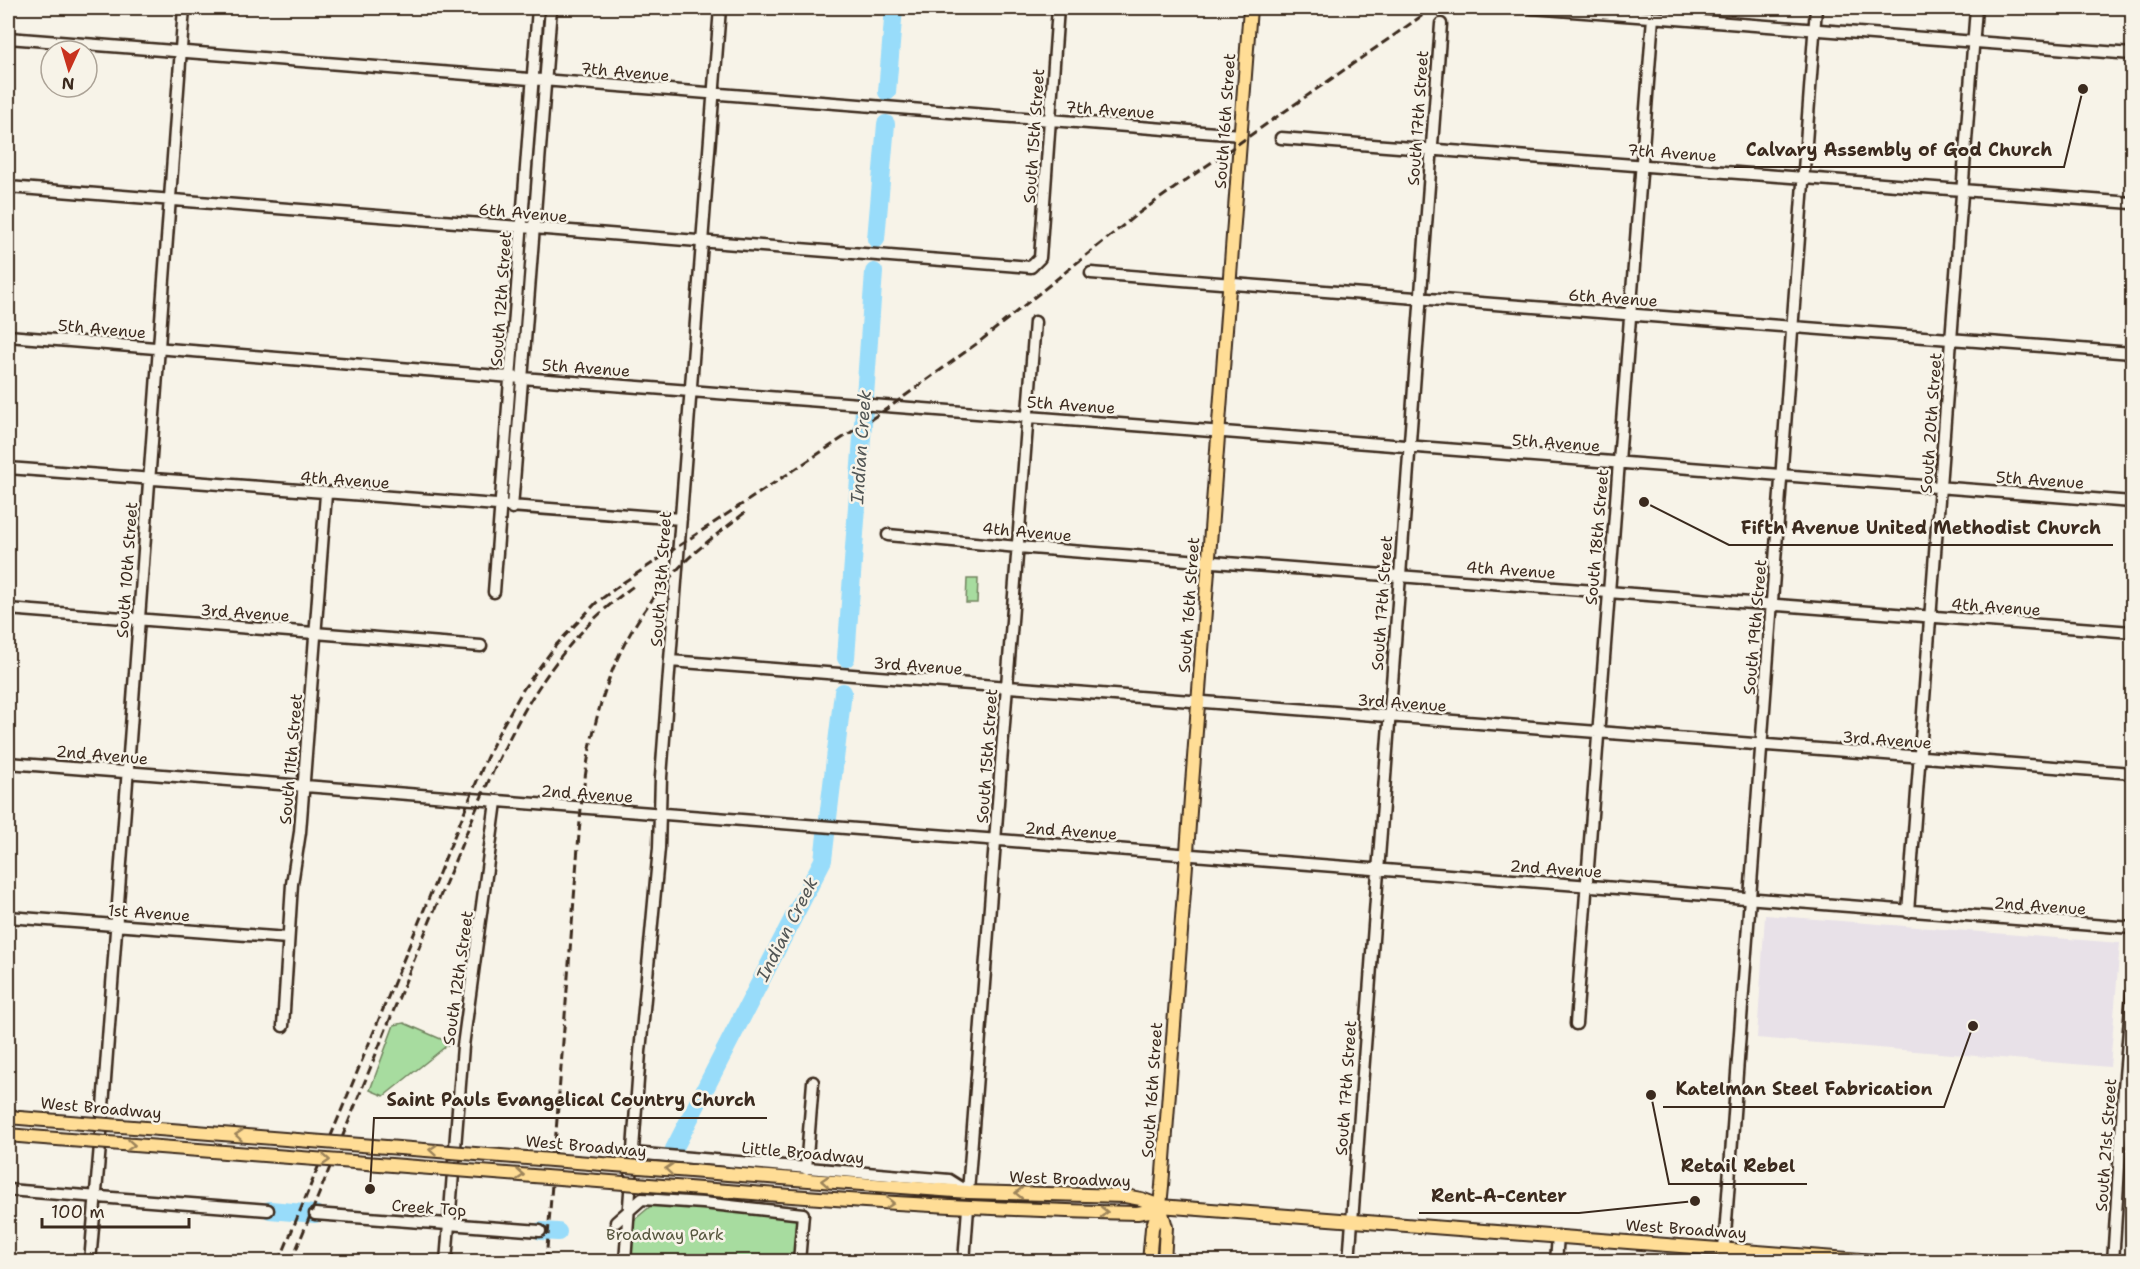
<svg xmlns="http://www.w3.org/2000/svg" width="2140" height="1269" font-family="'Shantell Sans',sans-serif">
  <rect width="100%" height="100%" fill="#f7f3e8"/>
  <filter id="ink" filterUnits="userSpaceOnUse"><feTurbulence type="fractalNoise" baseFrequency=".0167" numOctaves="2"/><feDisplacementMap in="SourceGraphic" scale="12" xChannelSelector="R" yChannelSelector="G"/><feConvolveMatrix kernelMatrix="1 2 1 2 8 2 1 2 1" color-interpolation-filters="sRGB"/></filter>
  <g filter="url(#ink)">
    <path fill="#e8e1e8" d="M1765,915L2120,943L2110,1067L1757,1038Z"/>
    <path fill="#a7dc9f" stroke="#71835e" stroke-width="1.5" d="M967,579H978L977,603H966Z
      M404,1023L450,1043L384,1096L370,1090L394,1025Z
      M652,1205L797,1215L793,1261L631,1262L634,1220Z"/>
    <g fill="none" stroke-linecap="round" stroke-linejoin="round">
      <path stroke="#98dcfa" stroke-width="18" d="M887,92L894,8
        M876,239L886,124
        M846,658L874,272
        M674,1149L823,860L843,692
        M270,1210L315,1214
        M541,1231L558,1232"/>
      <defs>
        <path id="minor" d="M1532,8L2132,54
          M8,38L1241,135
          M1281,138L2132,203
          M8,187L1031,267L1040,258L1058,8
          M1091,273L2132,353
          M8,336L522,378L2132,502
          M8,468L681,519
          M512,508L551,8
          M888,535L1018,547L2132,632
          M494,592L538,8
          M8,609L481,646
          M670,661L2132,773
          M8,763L2132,928
          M1908,912L1976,8
          M8,917L288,938
          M1576,1024L1653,17
          M283,1026L292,884L300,832L326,494
          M632,1153L949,1180L968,1192L1035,322
          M806,1169L813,1082
          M8,1190L268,1210
          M315,1214L540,1231
          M616,1222L642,1199L703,1203L803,1214L799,1262
          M90,1262L101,1134L184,8
          M446,1262L463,1046L496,802
          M625,1262L640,1052L659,848L661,777L720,8
          M964,1262L968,1208
          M1349,1262L1441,24
          M1556,1262L1558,1236
          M1723,1262L1816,8
          M2113,1262L2124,1088L2132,994"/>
        <path id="major" d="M8,1117L32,1119
          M8,1135L31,1137
          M728,1174L968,1192L1125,1196L1141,1199L1160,1206L1887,1262
          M727,1191C863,1202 1000,1210 1137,1213L1149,1211L1160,1206
          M1160,1206L1166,1227L1164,1262
          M1149,1262L1152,1228L1160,1206L1162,1186L1250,8"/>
      </defs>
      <use href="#minor" stroke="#3b2a1e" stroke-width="15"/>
      <use href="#major" stroke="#3b2a1e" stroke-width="16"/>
      <use href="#minor" stroke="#f7f3e8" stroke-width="10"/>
      <use href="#major" stroke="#ffdd96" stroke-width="12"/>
      <path stroke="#3b2a1e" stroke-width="3" stroke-dasharray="9 4.5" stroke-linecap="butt" d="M279,1262L486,759L500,730L524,688L556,645L596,603L624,582L891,406L979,342L1136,215L1433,8
        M291,1262C334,1158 376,1054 418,950C437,904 456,858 475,812C514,722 553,644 635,585
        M546,1262L581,808C592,715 611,641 677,570C697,548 723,530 747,511"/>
      <defs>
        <path id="major-bridge" d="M32,1119L728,1174
          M31,1137L727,1191"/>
      </defs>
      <use href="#major-bridge" stroke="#3b2a1e" stroke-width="16" stroke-linecap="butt"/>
      <use href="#major-bridge" stroke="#ffdd96" stroke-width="12"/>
    </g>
    <defs><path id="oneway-chevron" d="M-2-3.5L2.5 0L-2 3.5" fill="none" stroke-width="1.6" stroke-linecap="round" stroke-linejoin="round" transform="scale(1.5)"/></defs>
    <g stroke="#9d845a">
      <use href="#oneway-chevron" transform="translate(239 1135) rotate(-175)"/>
      <use href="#oneway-chevron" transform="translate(131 1145) rotate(4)"/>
      <use href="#oneway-chevron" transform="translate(433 1150) rotate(-175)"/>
      <use href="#oneway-chevron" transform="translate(326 1160) rotate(4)"/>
      <use href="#oneway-chevron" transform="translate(669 1169) rotate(-175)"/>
      <use href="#oneway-chevron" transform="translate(520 1175) rotate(4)"/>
      <use href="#oneway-chevron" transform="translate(825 1181) rotate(-176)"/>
      <use href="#oneway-chevron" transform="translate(1019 1193) rotate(-179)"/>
      <use href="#oneway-chevron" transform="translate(890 1203) rotate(4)"/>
      <use href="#oneway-chevron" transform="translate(1104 1212) rotate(1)"/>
    </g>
  </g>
  <g text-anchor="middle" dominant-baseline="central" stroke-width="5" stroke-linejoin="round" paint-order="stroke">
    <g font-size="16" fill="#3b2a1e" stroke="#f7f3e8">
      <text transform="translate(625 72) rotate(5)">7th Avenue</text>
      <text transform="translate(1110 110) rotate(4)">7th Avenue</text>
      <text transform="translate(1418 118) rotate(-86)">South 17th Street</text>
      <text transform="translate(1225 121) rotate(-86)">South 16th Street</text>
      <text transform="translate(1034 136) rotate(-86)">South 15th Street</text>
      <text transform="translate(1672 153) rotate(4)">7th Avenue</text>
      <text transform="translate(523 213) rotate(5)">6th Avenue</text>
      <text transform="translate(1613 298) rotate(4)">6th Avenue</text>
      <text transform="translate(501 299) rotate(-86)">South 12th Street</text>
      <text transform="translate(102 329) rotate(5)">5th Avenue</text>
      <text transform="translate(586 368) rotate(4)">5th Avenue</text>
      <text transform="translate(1071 405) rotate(4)">5th Avenue</text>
      <text transform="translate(1931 423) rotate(-86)">South 20th Street</text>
      <text transform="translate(1556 443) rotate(4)">5th Avenue</text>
      <text transform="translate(345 480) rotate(4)">4th Avenue</text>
      <text transform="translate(2040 480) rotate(4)">5th Avenue</text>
      <text transform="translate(1027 532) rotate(5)">4th Avenue</text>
      <text transform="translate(1597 537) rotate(-85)">South 18th Street</text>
      <text transform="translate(127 570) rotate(-86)">South 10th Street</text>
      <text transform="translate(1511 570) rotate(4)">4th Avenue</text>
      <text transform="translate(661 579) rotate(-86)">South 13th Street</text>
      <text transform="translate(1382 603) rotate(-86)">South 17th Street</text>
      <text transform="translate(1189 605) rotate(-86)">South 16th Street</text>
      <text transform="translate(1996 607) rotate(4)">4th Avenue</text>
      <text transform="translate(245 613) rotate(4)">3rd Avenue</text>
      <text transform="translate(1755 627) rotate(-85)">South 19th Street</text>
      <text transform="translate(918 666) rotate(4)">3rd Avenue</text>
      <text transform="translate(1402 703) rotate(4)">3rd Avenue</text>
      <text transform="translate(1887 740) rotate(4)">3rd Avenue</text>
      <text transform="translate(102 755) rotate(5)">2nd Avenue</text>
      <text transform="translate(987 756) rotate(-86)">South 15th Street</text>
      <text transform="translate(291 759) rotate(-85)">South 11th Street</text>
      <text transform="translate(587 794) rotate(4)">2nd Avenue</text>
      <text transform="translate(1071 831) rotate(4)">2nd Avenue</text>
      <text transform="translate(1556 869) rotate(4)">2nd Avenue</text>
      <text transform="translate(2040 906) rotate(4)">2nd Avenue</text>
      <text transform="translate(149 913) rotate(4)">1st Avenue</text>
      <text transform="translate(458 978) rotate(-82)">South 12th Street</text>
      <text transform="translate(1346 1088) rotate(-86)">South 17th Street</text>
      <text transform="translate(1152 1090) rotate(-86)">South 16th Street</text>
      <text transform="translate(101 1108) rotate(5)">West Broadway</text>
      <text transform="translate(2106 1145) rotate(-86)">South 21st Street</text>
      <text transform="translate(586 1146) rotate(5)">West Broadway</text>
      <text transform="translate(803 1153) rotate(5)">Little Broadway</text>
      <text transform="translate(1070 1179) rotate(2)">West Broadway</text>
      <text transform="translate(429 1208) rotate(4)">Creek Top</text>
      <text transform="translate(1686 1229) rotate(4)">West Broadway</text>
    </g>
    <g font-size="16" fill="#56563e" stroke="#f7f3e8">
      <text x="665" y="1234">Broadway Park</text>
    </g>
    <g font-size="18" font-style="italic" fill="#525655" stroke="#f7f3e8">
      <text transform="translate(861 447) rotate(-86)">Indian Creek</text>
      <text transform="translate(787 929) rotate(-63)">Indian Creek</text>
    </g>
  </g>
  <path fill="none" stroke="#3b2a1e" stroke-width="2" d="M2083 89L2064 167H1734M1644 502L1729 545H2113M1973 1026L1944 1107H1663M370 1189L374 1118H767M1651 1095L1669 1184H1807M1695 1201L1579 1213H1419"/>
  <g fill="#3b2a1e" stroke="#f7f3e8" stroke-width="2">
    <circle cx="2083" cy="89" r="6"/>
    <circle cx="1644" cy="502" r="6"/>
    <circle cx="1973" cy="1026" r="6"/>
    <circle cx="370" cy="1189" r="6"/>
    <circle cx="1651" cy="1095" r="6"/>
    <circle cx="1695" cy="1201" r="6"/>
  </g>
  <g font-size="18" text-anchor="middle" font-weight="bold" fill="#3b2a1e" stroke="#f7f3e8" stroke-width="5" stroke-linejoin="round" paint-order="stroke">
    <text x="1899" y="156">Calvary Assembly of God Church</text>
    <text x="1921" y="534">Fifth Avenue United Methodist Church</text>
    <text x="1804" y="1095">Katelman Steel Fabrication</text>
    <text x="571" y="1106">Saint Pauls Evangelical Country Church</text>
    <text x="1738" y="1172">Retail Rebel</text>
    <text x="1499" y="1202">Rent-A-Center</text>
  </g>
  <rect width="2140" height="1269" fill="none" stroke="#f7f3e8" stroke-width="30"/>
  <rect x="15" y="15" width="2110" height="1239" fill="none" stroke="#3b2a1e" stroke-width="2" filter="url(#ink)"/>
  <g transform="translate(69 69) rotate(184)"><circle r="28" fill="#f7f3e8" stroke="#aca397" stroke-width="1.5"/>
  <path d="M0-4.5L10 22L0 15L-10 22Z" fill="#c8321e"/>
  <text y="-9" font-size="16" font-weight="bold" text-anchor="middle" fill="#3b2a1e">N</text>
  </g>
  <path d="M42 1218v9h147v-9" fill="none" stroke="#3b2a1e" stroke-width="3"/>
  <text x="51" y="1218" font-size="18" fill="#3b2a1e" stroke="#f7f3e8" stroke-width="4.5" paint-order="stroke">100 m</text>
</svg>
